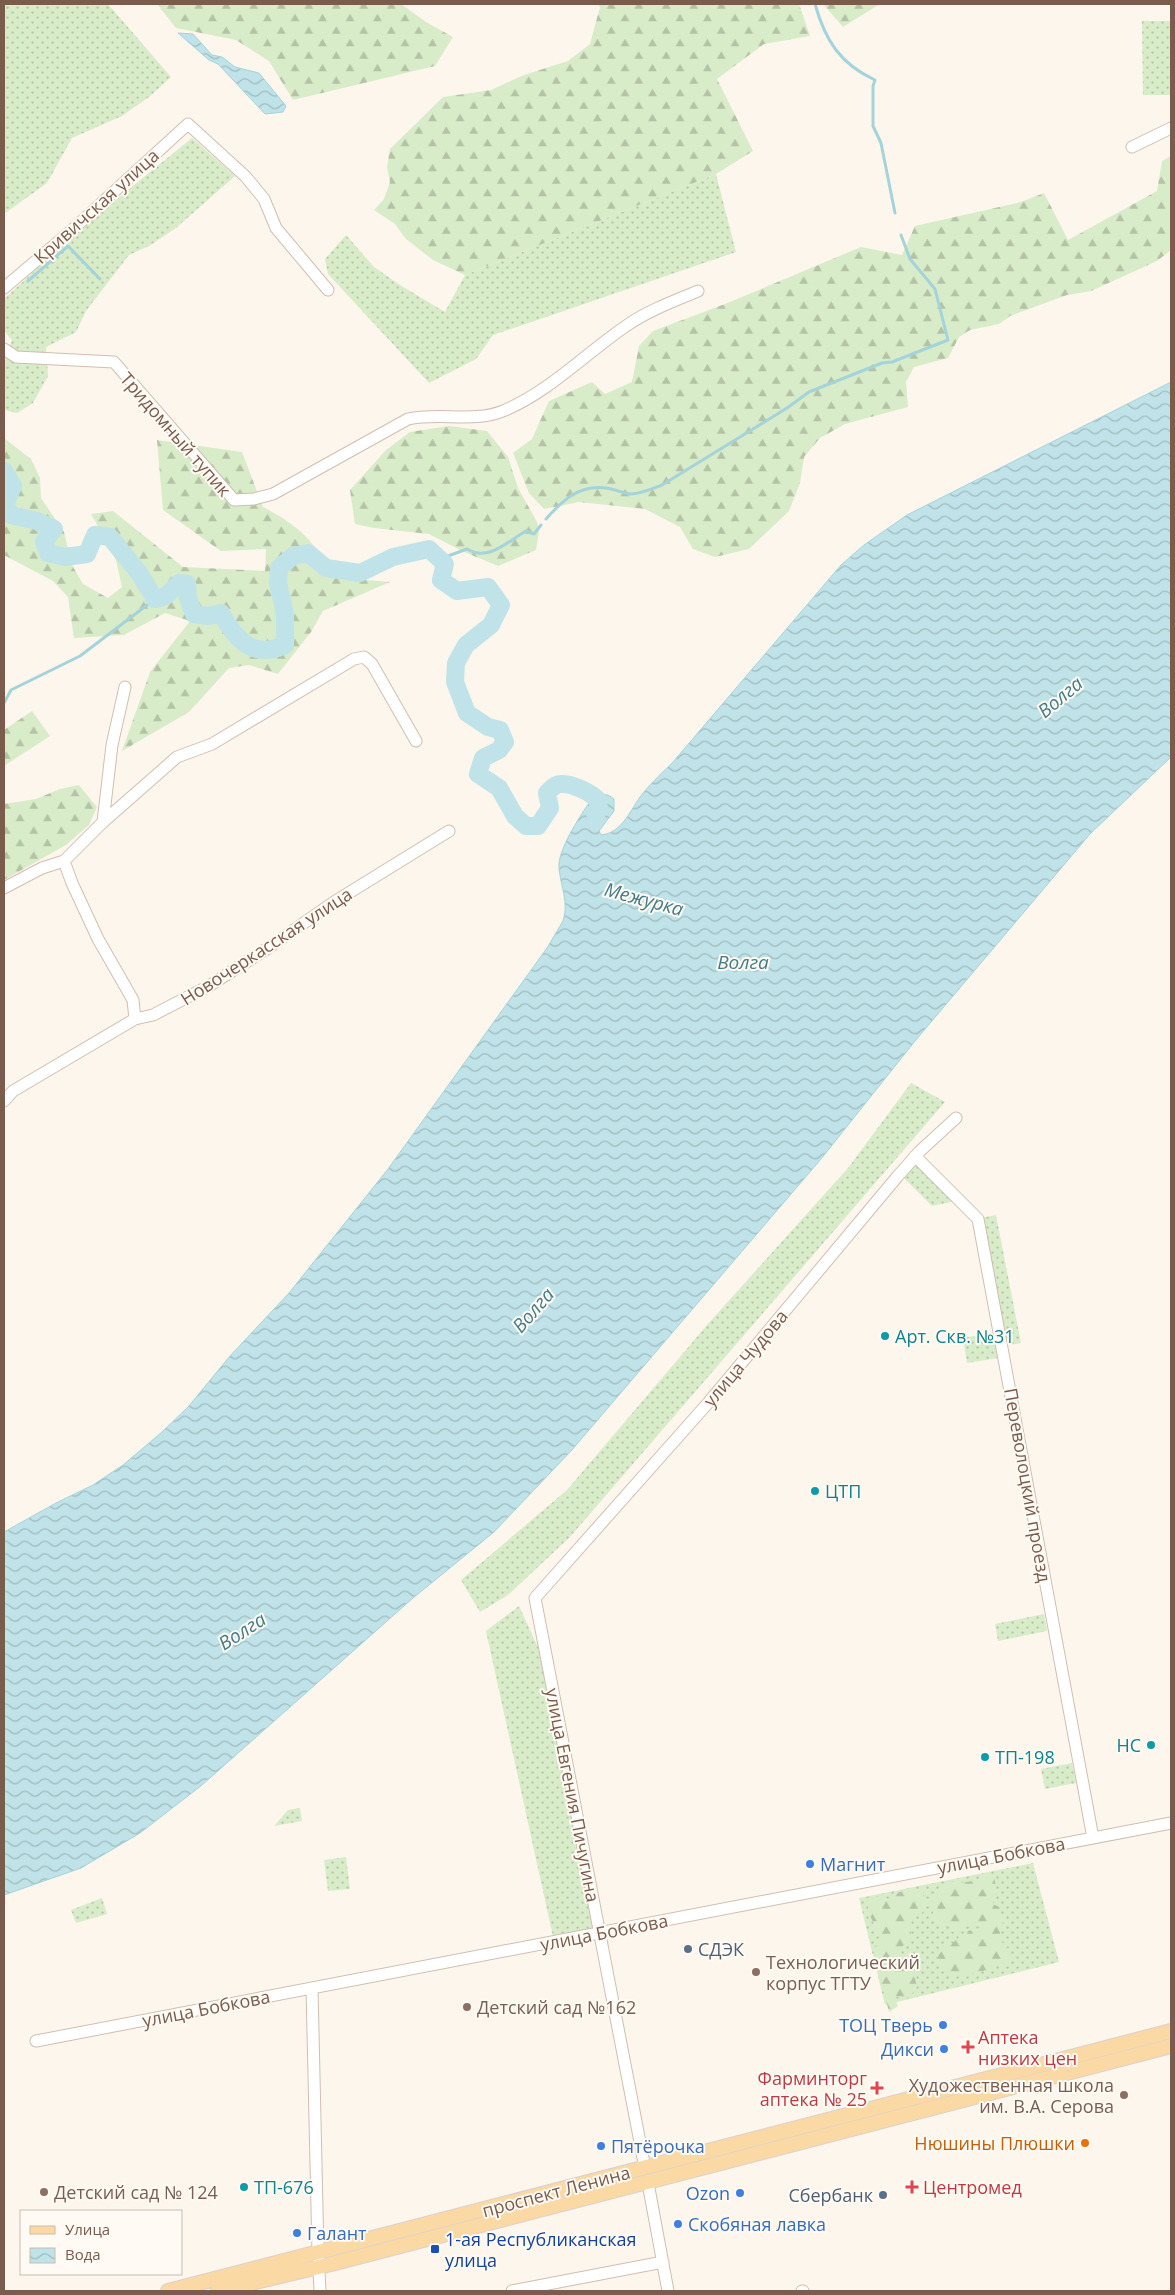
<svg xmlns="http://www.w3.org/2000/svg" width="1175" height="2295" font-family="'Open Sans',sans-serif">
  <defs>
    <pattern id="grass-dots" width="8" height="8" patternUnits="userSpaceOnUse" patternTransform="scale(1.25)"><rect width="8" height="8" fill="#d8ecc9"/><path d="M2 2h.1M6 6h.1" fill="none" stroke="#b4c2a5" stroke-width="1.8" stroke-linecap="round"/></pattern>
    <pattern id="forest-firs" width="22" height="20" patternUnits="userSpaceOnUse" patternTransform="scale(1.25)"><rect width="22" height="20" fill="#d8ecc9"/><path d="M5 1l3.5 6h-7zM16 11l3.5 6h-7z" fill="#b4c2a5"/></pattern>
    <pattern id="water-waves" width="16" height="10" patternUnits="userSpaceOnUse" patternTransform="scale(1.25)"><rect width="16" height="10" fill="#bfe3e8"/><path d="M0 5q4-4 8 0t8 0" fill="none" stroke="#a0bbbe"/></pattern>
  </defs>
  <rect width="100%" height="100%" fill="#fdf6ec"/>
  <path fill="url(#grass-dots)" d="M4,4H108L171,77L149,97L122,116L72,138L47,183L4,214Z
    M1142,21H1171V95H1143Z
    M192,138L235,176L176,228L149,246L129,255L86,311L76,332L46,347L48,376L33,403L17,413L4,410V363L12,340L4,331V299L81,228Z
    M716,174L736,252L493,335L476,359L429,383L328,274L325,259L346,235L374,267L400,285L445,312L465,275Z
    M911,1083L945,1102L570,1537L508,1595L480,1612L461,1580L567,1490L707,1325L848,1168Z
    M916,1162L956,1201L932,1206L903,1177Z
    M996,1215L1021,1343L1005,1346L981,1218Z
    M995,1332L999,1358L967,1363L963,1338Z
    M519,1606L548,1669L599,1933L554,1941L486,1631Z
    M1044,1614L1047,1631L998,1641L995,1624Z
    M1072,1763L1076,1783L1045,1789L1041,1769Z
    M300,1808L302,1821L274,1826L288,1810Z
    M346,1857L350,1889L328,1891L324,1860Z
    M1033,1863L1059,1962L885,2005L859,1898Z
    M102,1898L107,1914L76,1923L71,1910Z"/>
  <path fill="url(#forest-firs)" d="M157,4H401L426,22L453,37L435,66L293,100L269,61L236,40L176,28Z
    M598,4H799L810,36L764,44L717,79L753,151L716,174L465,275L433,260L406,239L395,224L374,210L384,199L390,182L387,167L390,149L443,97L491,90L524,75L568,61L590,44L600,7Z
    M823,4H880L843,27Z
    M1171,156V250L1157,261L1091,291L1067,295L1010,316L999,324L970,330L959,337L948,358L914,367L906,382L908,407L845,424L820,438L804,457L800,483L789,511L749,549L715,557L693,549L680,527L645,509L579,502L544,509L529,493L513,453L532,439L549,401L592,382L605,394L632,382L639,346L653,331L725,304L861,247L902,255L915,226L1021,202L1044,193L1068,240L1157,191L1162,161Z
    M449,426L487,431L508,457L518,488L537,522L539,531L536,550L498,566L462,551L429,534L374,528L355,524L350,490L386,450L410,432Z
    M4,438L31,459L40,478L41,498L64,532L72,565L83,584L108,598L122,587L115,556L91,514L113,511L183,567L265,571L266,549L221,551L163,510L157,440L242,452L263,507C299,526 315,540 331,577L390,582L323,611L311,632L278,674L249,665L229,668L189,712L122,751L150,672L190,621L165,613L124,635L74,638L68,597L53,581L4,555Z
    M32,711L50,736L4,766V730Z
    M79,785L97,807L89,825L66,845L4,880V804L36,799L60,789Z
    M988,1875L994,1877L998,1896L994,1898L993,1904L999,1907L1004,1921L1000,1927V1940L1011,1952L1012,1959C1001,1966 963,1979 951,1975C944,1972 941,1963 937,1957L941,1945L947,1942L952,1944L961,1935L966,1937L968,1931L980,1928L975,1920L974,1923L954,1932L950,1931L949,1924H939C932,1916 933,1908 929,1899L948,1881C962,1884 974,1882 988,1875Z
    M923,1889C925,1901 929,1913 914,1918L911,1923V1941L899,1948L903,1955L913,1950L919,1956L916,1962L919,1970L914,1975L917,1987L910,1997L902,2000L893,1994L898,2006L889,2012L873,1947L880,1943L882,1939L869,1914L867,1898L883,1896L890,1900L899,1892Z"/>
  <path fill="url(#water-waves)" stroke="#a5d3da" d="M178,33L193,34L212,55L222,57L235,67L259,73L286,106L283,112L265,114L218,64L209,60Z
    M1171,382V757L1090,834L915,1041L821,1159L571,1451L494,1532L413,1598L202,1785L140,1833L81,1868L4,1895V1532L56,1503L93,1485L123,1465L162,1432L188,1407L230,1356L289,1293L388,1169L547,948L563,921C569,902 561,888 559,868C557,850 583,811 594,796C603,794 607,793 614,799V811L599,831L601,835C623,833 631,808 643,793C652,782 663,772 673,762L841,565L864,545L907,515Z"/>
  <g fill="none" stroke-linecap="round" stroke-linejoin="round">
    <path stroke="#a5d3da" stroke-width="3" d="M815,4C825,40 840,64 875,80L873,86V126L881,143L895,213
      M28,281L68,246L100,279
      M546,519C562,501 579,484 606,488C615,489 623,494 632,494C643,493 652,489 662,485L787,408L809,392L882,363L892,362L948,340L935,289L910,259L901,235
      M440,559L467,549C488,562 507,542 526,531L534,534L541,525
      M4,703L11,690L80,656L155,599"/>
    <path stroke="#bfe3e8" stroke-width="18" d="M4,471L13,486L5,505L11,515L37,521L54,529L44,542L48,553L65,557L87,554L95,535L110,537L139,573L155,599L166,596L179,583L187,584L188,598L194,614L209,616L221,613C235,639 253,660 285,645V614L278,583L279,568L293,556L308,553L326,568L360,573L393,557L429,549L445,564L441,580L457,591L488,587L501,605L491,625L466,645L456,663L455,682L467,713L488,727L500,730L505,742L499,750L483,758L478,774L499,788L515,816L526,826H538L550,808L547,793C551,789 555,784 561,784C572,783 592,793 599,801L596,816"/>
    <defs>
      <path id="minor" d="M1132,147L1171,128
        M4,288L71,231L188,124L246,177L264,199L276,228L328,290
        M4,349L16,357L114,362L234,500L254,499L273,494L408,419C440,412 473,423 503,411C549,392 585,354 626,326C647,311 674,301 698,291
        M103,822L112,745L125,687
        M64,861L72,883L98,939L133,1000L135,1019
        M4,888L42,868L64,861L103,822L177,757L212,744L354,659L364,657L372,664L416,741
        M4,1101L13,1091L135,1019L153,1015L209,986L268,948L334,902L449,831
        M915,1156L978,1219L1093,1838
        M312,1988L318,2252L320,2291
        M36,2041L1171,1823
        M645,2168L535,1598L708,1403L897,1177L920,1151L956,1118
        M648,2183L668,2291
        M512,2291L663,2262
        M802,2291H803"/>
      <path id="major" d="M168,2291L1171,2031
        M218,2291L335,2263L1171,2046"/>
    </defs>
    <use href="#minor" stroke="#d1beb0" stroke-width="13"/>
    <use href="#major" stroke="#dad1cd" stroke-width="16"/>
    <use href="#minor" stroke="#fff" stroke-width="11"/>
    <use href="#major" stroke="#fbd9a5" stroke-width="14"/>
  </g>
  <g fill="#0f9aa8" stroke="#fffaf3" stroke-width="2">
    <circle cx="885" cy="1336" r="5"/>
    <circle cx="815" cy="1491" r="5"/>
    <circle cx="1151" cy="1745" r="5"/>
    <circle cx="985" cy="1757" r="5"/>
    <circle cx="244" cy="2187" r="5"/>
  </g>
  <g fill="#3f7fe0" stroke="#fffaf3" stroke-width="2">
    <circle cx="810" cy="1864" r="5"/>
    <circle cx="943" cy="2025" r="5"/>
    <circle cx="944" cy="2049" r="5"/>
    <circle cx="601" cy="2146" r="5"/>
    <circle cx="740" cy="2193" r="5"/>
    <circle cx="678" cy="2224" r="5"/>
    <circle cx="297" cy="2233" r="5"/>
  </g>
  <g fill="#5c6f8a" stroke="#fffaf3" stroke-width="2">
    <circle cx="688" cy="1949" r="5"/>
    <circle cx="883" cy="2195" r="5"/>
  </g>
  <g fill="#8d6e63" stroke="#fffaf3" stroke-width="2">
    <circle cx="756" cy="1972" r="5"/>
    <circle cx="467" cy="2007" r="5"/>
    <circle cx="1124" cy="2095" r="5"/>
    <circle cx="44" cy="2192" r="5"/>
  </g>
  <g fill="#e0444e" stroke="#fffaf3" stroke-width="2">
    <path d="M965.5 2039.5h5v5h5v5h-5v5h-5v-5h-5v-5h5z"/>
    <path d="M874.5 2080.5h5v5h5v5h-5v5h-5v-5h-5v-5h5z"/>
    <path d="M909.5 2179.5h5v5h5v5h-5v5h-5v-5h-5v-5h5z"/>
  </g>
  <circle fill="#e8710a" stroke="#fffaf3" stroke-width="2" cx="1085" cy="2143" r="5"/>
  <rect fill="#1a4fb4" stroke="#fffaf3" stroke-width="2" x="430" y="2244" width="10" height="10" rx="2.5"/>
  <g text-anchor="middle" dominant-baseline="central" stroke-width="4" stroke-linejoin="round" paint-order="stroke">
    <g font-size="18" fill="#7a5c4d" stroke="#fffaf3">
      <text transform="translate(96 206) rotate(-42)">Кривичская улица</text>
      <text transform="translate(176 434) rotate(49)">Тридомный тупик</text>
      <text transform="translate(266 946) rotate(-33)">Новочеркасская улица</text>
      <text transform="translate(745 1358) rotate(-50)">улица Чудова</text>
      <text transform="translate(1028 1485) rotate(80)">Переволоцкий проезд</text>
      <text transform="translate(573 1795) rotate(79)">улица Евгения Пичугина</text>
      <text transform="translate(1001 1855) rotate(-11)">улица Бобкова</text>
      <text transform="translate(604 1932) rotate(-11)">улица Бобкова</text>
      <text transform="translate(206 2008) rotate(-11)">улица Бобкова</text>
      <text transform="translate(556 2191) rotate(-15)">проспект Ленина</text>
    </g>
    <g font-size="18" fill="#0d838f" stroke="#fffaf3" text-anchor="start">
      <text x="895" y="1336">Арт. Скв. №31</text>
      <text x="825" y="1491">ЦТП</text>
      <text x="1141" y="1745" text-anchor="end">НС</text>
      <text x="995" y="1757">ТП-198</text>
      <text x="254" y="2187">ТП-676</text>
    </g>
    <g font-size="18" fill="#366cbe" stroke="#fffaf3" text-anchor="start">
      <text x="820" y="1864">Магнит</text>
      <text x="933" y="2025" text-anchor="end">ТОЦ Тверь</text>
      <text x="934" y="2049" text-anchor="end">Дикси</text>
      <text x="611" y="2146">Пятёрочка</text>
      <text x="730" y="2193" text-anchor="end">Ozon</text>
      <text x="688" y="2224">Скобяная лавка</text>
      <text x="307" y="2233">Галант</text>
    </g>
    <g font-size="18" fill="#4e5e75" stroke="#fffaf3" text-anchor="start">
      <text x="698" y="1949">СДЭК</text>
      <text x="873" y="2195" text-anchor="end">Сбербанк</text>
    </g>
    <g font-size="18" fill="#785e54" stroke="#fffaf3" text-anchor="start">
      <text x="766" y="1962">Технологический<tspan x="766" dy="21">корпус ТГТУ</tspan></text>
      <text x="477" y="2007">Детский сад №162</text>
      <text x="1114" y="2085" text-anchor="end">Художественная школа<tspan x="1114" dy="21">им. В.А. Серова</tspan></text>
      <text x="54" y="2192">Детский сад № 124</text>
    </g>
    <g font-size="18" fill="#be3a42" stroke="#fffaf3" text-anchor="start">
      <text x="978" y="2037">Аптека<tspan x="978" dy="21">низких цен</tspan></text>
      <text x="867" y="2078" text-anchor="end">Фарминторг<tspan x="867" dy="21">аптека № 25</tspan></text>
      <text x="923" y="2187">Центромед</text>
    </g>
    <g font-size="18" fill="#c56008" stroke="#fffaf3" text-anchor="end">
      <text x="1075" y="2143">Нюшины Плюшки</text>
    </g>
    <g font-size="18" fill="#164399" stroke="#fffaf3" text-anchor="start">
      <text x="445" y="2239">1-ая Республиканская<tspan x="445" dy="21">улица</tspan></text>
    </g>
    <g font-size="19" font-style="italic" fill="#437c86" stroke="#fffaf3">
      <text transform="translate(1060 697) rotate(-40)">Волга</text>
      <text transform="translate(644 899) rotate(15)">Межурка</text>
      <text x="743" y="962">Волга</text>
      <text transform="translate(533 1310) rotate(-49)">Волга</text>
      <text transform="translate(242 1631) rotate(-33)">Волга</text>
    </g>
  </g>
  <rect width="1175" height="2295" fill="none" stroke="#7a5c4d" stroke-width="10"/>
  <rect x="20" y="2210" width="162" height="65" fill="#fffaf3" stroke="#cabbb1"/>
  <rect x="30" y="2226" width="25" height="8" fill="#fbd9a5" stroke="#cabbb1"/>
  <text x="65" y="2235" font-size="15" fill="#7a5c4d">Улица</text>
  <rect x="30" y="2248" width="25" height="15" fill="url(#water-waves)" stroke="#cabbb1"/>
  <text x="65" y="2260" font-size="15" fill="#7a5c4d">Вода</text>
</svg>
